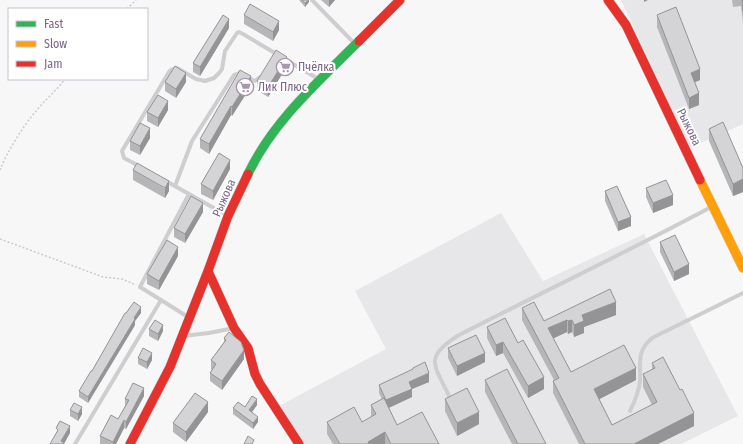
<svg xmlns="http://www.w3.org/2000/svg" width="743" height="444" font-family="'Fira Sans Condensed',sans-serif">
  <rect width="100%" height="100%" fill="#f6f7f6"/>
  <path fill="#e7e7e9" d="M621,0H743V124L690,148Z
    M501,213L543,281L644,234L738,416L681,444H304L279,406L386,349L355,291Z"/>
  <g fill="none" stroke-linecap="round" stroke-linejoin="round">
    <defs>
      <path id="fast" d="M248,174C273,121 319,81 359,41"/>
      <path id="slow" d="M700,180L743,268"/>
      <path id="jam" d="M608,0L626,25L700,180
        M359,41L400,0
        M208,271L234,328L248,348L255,374L260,384L299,444
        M130,444L170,367L208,271L228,216L248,174"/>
    </defs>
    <use href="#fast" stroke="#d5d4d5" stroke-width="10"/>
    <use href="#slow" stroke="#d5d4d5" stroke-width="10"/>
    <use href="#jam" stroke="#d5d4d5" stroke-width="10"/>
    <path stroke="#cccbcc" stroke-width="1.5" stroke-dasharray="2 2" stroke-linecap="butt" d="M127,9L136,0
      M0,170C7,152 23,126 36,111C45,100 56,91 65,79
      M0,239L103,277L122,279L136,285"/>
    <path stroke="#cfcdd0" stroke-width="4" d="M312,0L355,44
      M141,167L124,158L122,151L169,72L171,70L177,68L196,79L205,81L214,78L220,72L222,69L225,51L237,33L239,32L243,34L320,80
      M164,180L189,194
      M175,186L192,141L234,75L239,73L255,81L260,77
      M161,300L188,317
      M183,336L209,333L234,328
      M450,398C435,365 422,358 459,335C543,292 629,251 713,206
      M630,411C635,401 639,391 640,381C641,362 636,352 652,338L743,293
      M75,444L161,300L140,287L189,194L228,216"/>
    <use href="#fast" stroke="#30b455" stroke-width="9"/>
    <use href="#slow" stroke="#ff9f0a" stroke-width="9"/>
    <use href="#jam" stroke="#e5322d" stroke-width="9"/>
  </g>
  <path fill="#b6b6b8" d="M299,0H309V2L305,7Z
    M321,0H335L329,7Z
    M732,0H743V23L741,6L733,7Z
    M244,15L279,30L273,41L244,24Z
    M657,15L700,80L695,82L699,105L689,109L657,27Z
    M229,28L200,76L193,72V63Z
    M287,66L268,97L257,90V81Z
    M165,82H186L176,98L165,91Z
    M251,86L232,116L231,115L209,154L200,148V139Z
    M168,110L158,127L147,121V112Z
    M709,129L743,168V192L733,196L709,141Z
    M150,138L140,155L130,150V141Z
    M230,169L213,200L201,194V184Z
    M133,170L169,191L165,198L133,180Z
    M646,188L673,205L653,213L646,197Z
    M605,191L631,226L618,231L605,201Z
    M203,212L185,243L174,237V228Z
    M660,242L689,274L674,281L660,252Z
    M178,256L159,290L147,284V274Z
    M522,308L544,321L616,315L584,327V333L574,337L572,332L568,334L567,332L553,338L571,372L636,380L599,399L612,425L652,405L643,387V374L652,370V363L694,426L658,444H579L553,393V381L554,380L522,320Z
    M126,313H141L135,321V325L131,332L88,403L79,397V391L92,371Z
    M487,327L518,343L544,389L528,398L503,353L496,356L487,338Z
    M149,329L163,331L158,341L149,336Z
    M229,332L244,359L222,390L210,381V373L212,370L211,369V360L224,342V338Z
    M448,348L485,362L457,376L448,358Z
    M138,358L152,360L147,369L138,364Z
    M413,368L429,382L412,389V397L389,408L397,425L439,444H333L327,434V422H362L371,417V405L382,399L379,393V385L413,370Z
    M485,380L546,444H512L485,392Z
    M144,396L126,429L124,428L116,444H100V436L118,419L125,406V399Z
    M445,399L479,424L457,436L445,411Z
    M257,405L252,412L258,422L253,429L233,414V408Z
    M70,410L82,414L78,421L70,416Z
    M208,412L186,442L173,432V423Z"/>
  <path fill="#949496" d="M309,0V2L305,7V3Z
    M329,0H335L329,7Z
    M644,0H648L644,2Z
    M229,19V28L200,76V67Z
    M279,21V30L273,41V32Z
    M287,57V66L268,97V87Z
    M700,69V80L691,84V73Z
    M186,73V82L176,98V89Z
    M251,76V86L232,116V107Z
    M699,93V105L689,109V98Z
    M168,101V110L158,127V118Z
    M231,106V115L209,154V144Z
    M150,128V138L140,155V146Z
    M230,160V169L213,200V191Z
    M743,179V192L733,196V184Z
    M169,181V191L165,198V188Z
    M673,195V205L653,213V203Z
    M203,203V212L185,243V234Z
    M631,217V226L618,231V222Z
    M178,247V256L159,290V281Z
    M689,264V274L674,281V272Z
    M616,302V315L584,327V333L574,337V325L582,315Z
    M141,307V313L135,321V325L88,403V397L134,318Z
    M567,320V332L548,341V328Z
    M572,320V332L568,334V321Z
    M163,325V331L158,341V334Z
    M503,342V353L496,356V345Z
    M244,350V359L222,390V381Z
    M152,353V360L147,369V362Z
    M485,353V362L457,376V366Z
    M636,368V380L594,402V389Z
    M429,373V382L412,389V397L386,409V400L409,382Z
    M544,377V389L528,398V386Z
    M144,388V396L126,429V422Z
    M257,399V405L249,416V410Z
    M208,402V412L186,442V432Z
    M82,407V414L78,421V414Z
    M479,412V424L457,436V423Z
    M694,413V426L658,444H634Z
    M258,417V422L253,429V423Z
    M124,420V428L116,444H113V442Z
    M70,426V433L64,444H61V441Z
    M385,432V444H368V442Z"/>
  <path fill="#d4d4d6" stroke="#949496" d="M302,0H309L305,3Z
    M742,0H743V11Z
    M250,4L279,21L273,32L244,15Z
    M676,7L700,69L691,73L699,93L689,98L657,15Z
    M223,15L229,19L200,67L193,63Z
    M276,50L287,57L268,87L257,81Z
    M175,66L186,73L176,89L165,82Z
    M240,70L251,76L232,107L231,106L209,144L200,139Z
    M158,95L168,101L158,118L147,112Z
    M723,122L743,168V179L733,184L709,129Z
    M140,123L150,128L140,146L130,141Z
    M219,153L230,160L213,191L201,184Z
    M137,163L169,181L165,188L133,170Z
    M666,180L673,195L653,203L646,188Z
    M617,186L631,217L618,222L605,191Z
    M191,196L203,203L185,234L174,228Z
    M675,235L689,264L674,272L660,242Z
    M167,240L178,247L159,281L147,274Z
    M610,289L616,302L582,315L584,321L574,325L572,320L568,321L567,320L548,328L571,372L624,345L636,368L594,389L612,425L657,402L643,374L655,368L652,363L663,357L680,390L682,389L694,413L634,444H585L553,381L559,378L522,308L534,302L544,321Z
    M134,302L141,307L134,318L135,319L88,397L79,391L91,371H92L125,313H126Z
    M505,318L518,343L523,340L544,377L528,386L503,342L496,345L487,327Z
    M155,320L163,325L158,334L149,329Z
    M229,332L241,342L244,350L222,381L210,373L216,364L211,360L226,340L224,338Z
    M476,335L485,353L457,366L448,348Z
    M143,348L152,353L147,362L138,358Z
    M425,362L429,373L409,382L412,389L386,400L379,385L413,369V368Z
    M507,369L546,444H518L485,380Z
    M133,383L144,388L126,422L124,420L113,442L100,436L111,415L118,419L129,400L125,399Z
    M467,388L479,412L457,423L445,399Z
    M195,393L208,402L186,432L173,423Z
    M252,396L257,399L249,410L258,417L253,423L233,408L238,402L245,407Z
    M384,398L397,425L422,412L439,444H391L385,432L368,442L369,444H340L327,422L354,407L362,422L376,414L371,405Z
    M74,403L82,407L78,414L70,410Z
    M60,421L70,426L61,441L64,443L63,444H50L58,430L56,428Z
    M248,436L254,440L252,444H244Z"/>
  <defs>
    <symbol id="supermarket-ring" viewBox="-11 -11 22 22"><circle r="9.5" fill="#fff" stroke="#a697af" stroke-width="1.5"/><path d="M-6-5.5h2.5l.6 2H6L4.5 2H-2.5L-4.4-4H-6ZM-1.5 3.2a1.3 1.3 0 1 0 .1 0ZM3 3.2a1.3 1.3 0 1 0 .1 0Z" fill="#a697af"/></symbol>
  </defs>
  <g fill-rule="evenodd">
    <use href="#supermarket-ring" x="275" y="57" width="20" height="20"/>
    <use href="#supermarket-ring" x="235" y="77" width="20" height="20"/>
  </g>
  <g text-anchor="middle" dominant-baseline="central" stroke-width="4" stroke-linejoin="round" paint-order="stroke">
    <g font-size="12" fill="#7b6489" stroke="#fff" text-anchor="start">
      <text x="298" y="67">Пчёлка</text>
      <text x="258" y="87">Лик Плюс</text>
    </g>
    <g font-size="12" fill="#7b6489" stroke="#fff">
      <text transform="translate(689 127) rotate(64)">Рыжова</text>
      <text transform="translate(224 198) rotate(-66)">Рыжова</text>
    </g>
  </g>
  <rect x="8" y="8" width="140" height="72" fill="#ffffff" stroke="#cac1d0"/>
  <rect x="16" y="21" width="20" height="6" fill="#30b455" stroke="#cac1d0"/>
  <text x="44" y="28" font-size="12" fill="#7b6489">Fast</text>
  <rect x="16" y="41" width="20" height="6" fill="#ff9f0a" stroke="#cac1d0"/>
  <text x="44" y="48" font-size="12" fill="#7b6489">Slow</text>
  <rect x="16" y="61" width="20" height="6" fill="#e5322d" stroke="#cac1d0"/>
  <text x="44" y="68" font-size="12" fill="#7b6489">Jam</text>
</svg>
